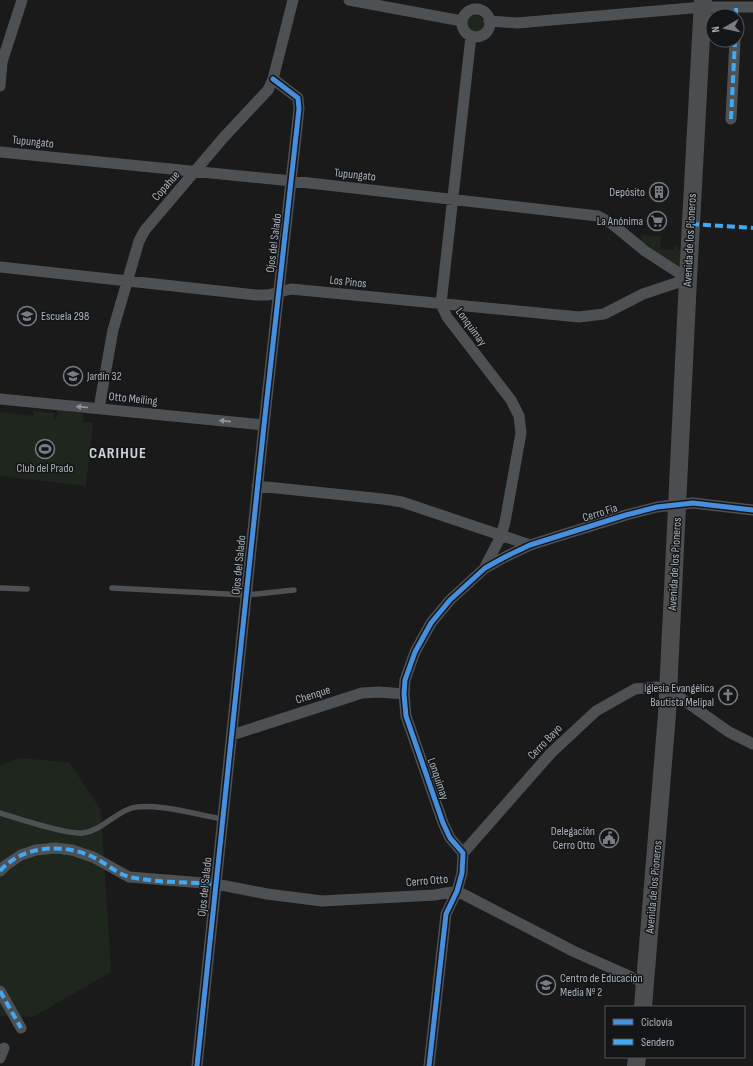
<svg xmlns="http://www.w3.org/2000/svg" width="753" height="1066" font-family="'Sofia Sans Condensed',sans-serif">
  <rect width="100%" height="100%" fill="#1a1a1b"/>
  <path fill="#1e261e" d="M466 24a9 9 0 1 1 18 0a9 9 0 1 1-18 0Z
    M642,235L661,236L660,249L673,250L674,245L684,254L680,268L655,254L652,249L641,242Z
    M58,410L84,414L83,422L93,423L86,486L0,476V412L33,416V411L54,413V418L56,419Z
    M18,758L69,762L101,810L111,972L33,1017L0,1016V766Z"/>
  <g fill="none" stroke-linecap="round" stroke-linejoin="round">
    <path stroke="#4e5154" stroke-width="5.5" d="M0,588L27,589
      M112,588L246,595L294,590
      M0,813C19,819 66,835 83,833C100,831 113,815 129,809C150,801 199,815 222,819"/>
    <path stroke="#4e5154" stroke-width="11" d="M349,0L462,21
      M462 23a14 14 0 1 1 28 0a14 14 0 1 1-28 0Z
      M489,21L517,23L703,7H753
      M471,36L441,304L447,317L511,400L519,416L521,433L505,522L501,536L485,567
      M0,86L2,62L22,0
      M731,119L735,40
      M0,152L292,181L598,216L611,223L645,251L688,279
      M0,267L256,295H268L291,289L579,317L604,314L643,294L688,279
      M0,399L264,425
      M99,408L113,330L139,241L145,230L224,137L268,90L273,79L293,0
      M257,486L383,499L402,502L530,545
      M232,735L362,693L379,692L404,694
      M463,853L551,753L596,711L635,689L657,687L668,689L729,732L753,744
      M0,871L6,865L21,855L36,850L55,848L72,850L93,857L129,877L216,884L267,894L322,901L435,895L457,891L575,952L645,983
      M0,991L21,1028
      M0,1058L4,1048
      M197,1066L264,425L299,109L298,98L273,79
      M429,1066L446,914L457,891L462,873L463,853L450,838L443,823L406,716L404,694L405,680L415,652L431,623L450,600L485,568L505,557L530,545L626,515L657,507L693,503L753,510"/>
    <path stroke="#4c4d4f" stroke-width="18" d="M643,1007L667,714L688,279L703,0
      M636,1066L637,1057"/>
    <path stroke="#3fa9f5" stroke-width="4" stroke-dasharray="8 4" stroke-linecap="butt" d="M736,16V7
      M731,119L735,40
      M691,224L753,228
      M0,871C23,845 63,843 93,857C106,863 117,874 130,877C158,883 188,882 216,884
      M0,991L21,1028"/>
    <defs>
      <path id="cycleway" d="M197,1066L264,425L299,109L298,98L273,79
        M429,1066L446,914L457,891L462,873L463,853L450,838L443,823L406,716L404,694L405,680L415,652L431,623L450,600L485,568L505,557L530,545L626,515L657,507L693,503L753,510"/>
    </defs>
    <use href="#cycleway" stroke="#141517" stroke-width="8"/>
    <use href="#cycleway" stroke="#468fdf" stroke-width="5"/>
  </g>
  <defs><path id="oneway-solid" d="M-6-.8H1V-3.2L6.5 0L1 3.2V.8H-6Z"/></defs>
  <g fill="#8f969d">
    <use href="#oneway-solid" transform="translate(82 407) rotate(-175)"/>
    <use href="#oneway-solid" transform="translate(225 421) rotate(-174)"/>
  </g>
  <defs>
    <symbol id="building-ring" viewBox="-11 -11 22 22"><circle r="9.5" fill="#141517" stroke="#787d84" stroke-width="1.5"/><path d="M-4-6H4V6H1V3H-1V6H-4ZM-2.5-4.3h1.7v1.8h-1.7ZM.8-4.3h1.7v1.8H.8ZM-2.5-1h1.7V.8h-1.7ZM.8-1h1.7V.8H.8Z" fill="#787d84"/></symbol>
    <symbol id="supermarket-ring" viewBox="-11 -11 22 22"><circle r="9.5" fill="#141517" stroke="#787d84" stroke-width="1.5"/><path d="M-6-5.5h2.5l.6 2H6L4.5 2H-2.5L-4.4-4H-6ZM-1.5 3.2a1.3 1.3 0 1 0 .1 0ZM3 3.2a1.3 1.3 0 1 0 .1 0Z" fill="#787d84"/></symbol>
    <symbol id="school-ring" viewBox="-11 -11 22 22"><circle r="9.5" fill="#141517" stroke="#787d84" stroke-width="1.5"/><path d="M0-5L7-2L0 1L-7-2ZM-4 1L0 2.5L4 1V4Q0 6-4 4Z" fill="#787d84"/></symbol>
    <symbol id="stadium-ring" viewBox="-11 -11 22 22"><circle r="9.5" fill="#141517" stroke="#787d84" stroke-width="1.5"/><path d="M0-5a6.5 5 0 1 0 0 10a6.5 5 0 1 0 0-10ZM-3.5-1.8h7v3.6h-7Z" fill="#787d84"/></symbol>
    <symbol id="church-ring" viewBox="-11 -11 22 22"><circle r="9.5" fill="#141517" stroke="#787d84" stroke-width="1.5"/><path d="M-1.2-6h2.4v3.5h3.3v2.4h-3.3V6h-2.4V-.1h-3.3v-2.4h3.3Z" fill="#787d84"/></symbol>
    <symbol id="civic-ring" viewBox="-11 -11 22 22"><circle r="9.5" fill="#141517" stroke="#787d84" stroke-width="1.5"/><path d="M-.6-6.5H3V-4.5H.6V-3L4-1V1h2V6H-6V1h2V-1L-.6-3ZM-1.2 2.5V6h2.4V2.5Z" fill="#787d84"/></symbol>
  </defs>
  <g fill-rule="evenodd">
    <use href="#building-ring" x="648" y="181" width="22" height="22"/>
    <use href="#supermarket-ring" x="646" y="210" width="22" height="22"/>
    <use href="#school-ring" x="16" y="305" width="22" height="22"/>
    <use href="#school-ring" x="62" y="365" width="22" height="22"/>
    <use href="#stadium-ring" x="34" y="438" width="22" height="22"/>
    <use href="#church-ring" x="717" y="684" width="22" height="22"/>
    <use href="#civic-ring" x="598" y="827" width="22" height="22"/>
    <use href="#school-ring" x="535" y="974" width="22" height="22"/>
  </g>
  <g text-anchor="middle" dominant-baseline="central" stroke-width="3" stroke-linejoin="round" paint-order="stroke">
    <g font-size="12" fill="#abb3bc" stroke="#141517">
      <text transform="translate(33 142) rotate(6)">Tupungato</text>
      <text transform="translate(355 175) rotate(6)">Tupungato</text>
      <text transform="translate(166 186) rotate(-49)">Copahue</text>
      <text transform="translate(690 240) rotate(-87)">Avenida de los Pioneros</text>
      <text transform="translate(274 243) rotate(-83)">Ojos del Salado</text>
      <text transform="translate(348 282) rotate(6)">Los Pinos</text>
      <text transform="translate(471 327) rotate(54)">Lonquimay</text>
      <text transform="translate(133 399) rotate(6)">Otto Meiling</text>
      <text transform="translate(600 513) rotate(-18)">Cerro Fia</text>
      <text transform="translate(675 564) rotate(-87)">Avenida de los Pioneros</text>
      <text transform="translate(239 565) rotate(-84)">Ojos del Salado</text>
      <text transform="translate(313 695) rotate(-18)">Chenque</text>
      <text transform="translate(545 742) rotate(-46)">Cerro Bayo</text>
      <text transform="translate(438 779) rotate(71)">Lonquimay</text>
      <text transform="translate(427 881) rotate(-5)">Cerro Otto</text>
      <text transform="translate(205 887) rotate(-84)">Ojos del Salado</text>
      <text transform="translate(654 887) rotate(-85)">Avenida de los Pioneros</text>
    </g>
    <g font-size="12" fill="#abb3bc" stroke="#141517" text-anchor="end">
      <text x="645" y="192">Depósito</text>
      <text x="643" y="221">La Anónima</text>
      <text x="41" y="316" text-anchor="start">Escuela 298</text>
      <text x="87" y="376" text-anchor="start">Jardín 32</text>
      <text x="45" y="468" text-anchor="middle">Club del Prado</text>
      <text x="714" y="688">Iglesia Evangélica<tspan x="714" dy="14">Bautista Melipal</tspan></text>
      <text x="595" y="831">Delegación<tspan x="595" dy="14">Cerro Otto</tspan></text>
      <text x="560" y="978" text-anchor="start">Centro de Educación<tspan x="560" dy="14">Media Nº 2</tspan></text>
    </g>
    <g font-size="16" font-weight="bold" letter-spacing="1" fill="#ccd1d8" stroke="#141517">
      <text x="118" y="453">CARIHUE</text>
    </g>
  </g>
  <rect x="605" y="1006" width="140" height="52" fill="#141517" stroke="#505459"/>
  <rect x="613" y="1019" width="20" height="6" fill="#468fdf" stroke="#505459"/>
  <text x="641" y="1026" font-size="12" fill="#abb3bc">Ciclovía</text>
  <rect x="613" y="1039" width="20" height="6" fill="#3fa9f5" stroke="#505459"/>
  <text x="641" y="1046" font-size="12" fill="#abb3bc">Sendero</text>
  <g transform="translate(725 28) rotate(261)"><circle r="19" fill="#141517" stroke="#505459"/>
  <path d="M0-3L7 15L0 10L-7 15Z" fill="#787d84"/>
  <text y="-6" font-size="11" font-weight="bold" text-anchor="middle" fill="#abb3bc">N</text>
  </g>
</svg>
